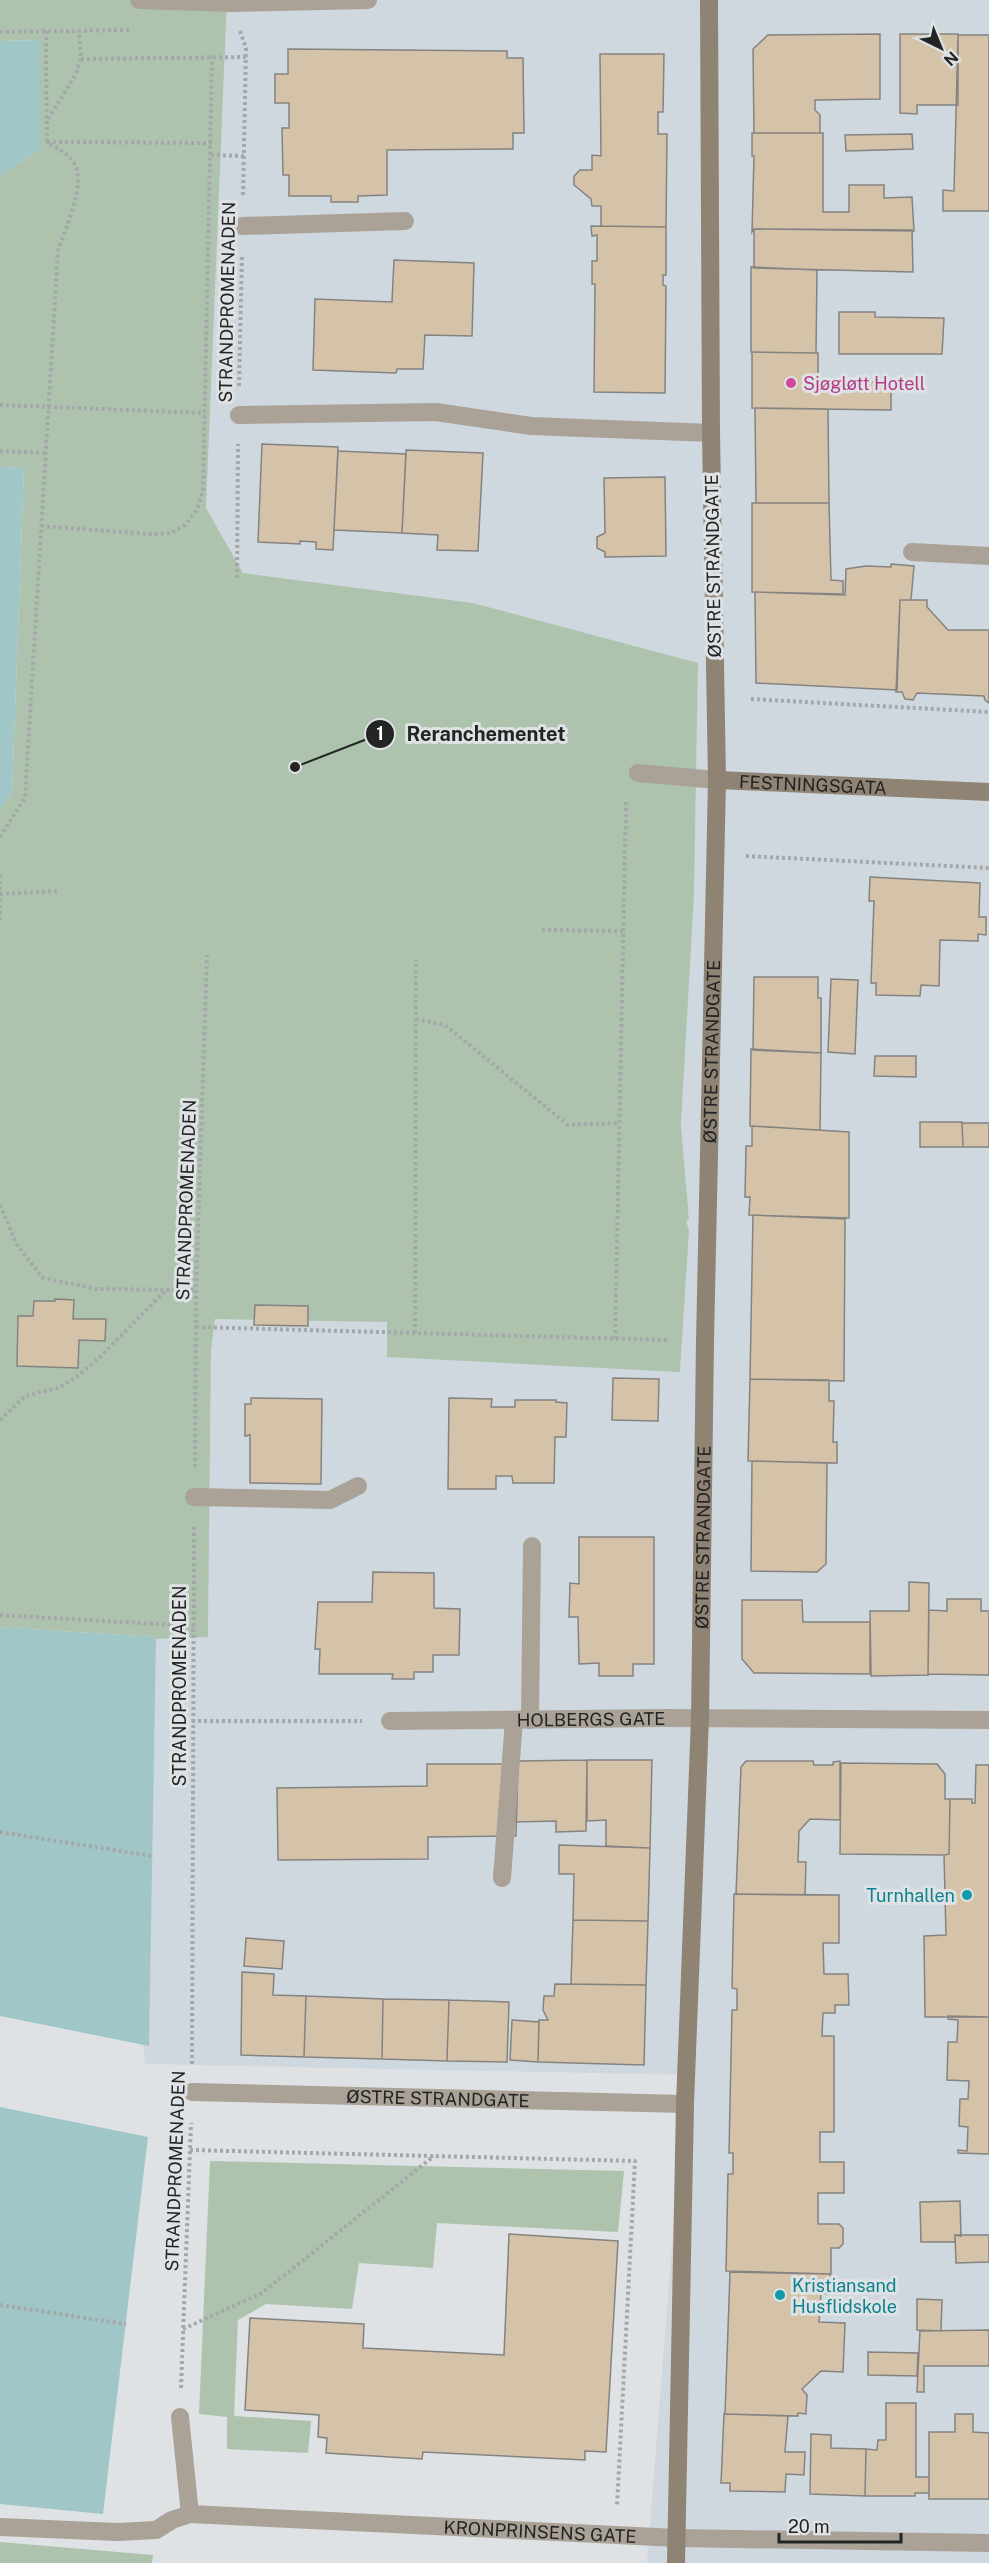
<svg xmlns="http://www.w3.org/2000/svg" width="989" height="2563" font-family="'Public Sans',sans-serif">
  <rect width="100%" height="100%" fill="#dfe2e4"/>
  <path fill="#cfd8df" d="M227,0H989V2563H647L671,2257L689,2075L145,2064L143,2045H149L155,1639L208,1636L211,1351L251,1025L680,1372L689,1231L686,1221L689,1220L681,1125L694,894L698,663L473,603L243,573L206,508Z"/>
  <path fill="#adc3ae" d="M0,0H227L206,508L243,573L473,603L698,663L694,894L681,1125L689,1220L686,1221L689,1231L680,1372L387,1357V1322L215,1319L211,1351L208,1637L155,1639V1637L0,1627V809L12,793L24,468L0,467V176L40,149V40L0,41Z
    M210,2161L624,2171L618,2232L437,2223L433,2268L359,2263L352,2309L266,2304L238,2320L234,2416L311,2421L308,2453L227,2449V2417L199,2414Z
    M0,2542L153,2555L152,2563H0Z"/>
  <path fill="#a0c6c8" d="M40,40V149L0,176V41Z
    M0,467L24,468L12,793L0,809Z
    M0,1627L156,1637L149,2046L0,2016Z
    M0,2107L148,2137L103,2514L0,2504Z"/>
  <path fill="#d4c3a8" stroke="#858381" stroke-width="1.5" d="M880,34V99L815,100V110L820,115V133H754L753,49L768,35Z
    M900,34H958V105H917V114L900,113Z
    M958,35H989V211H943V190L954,191Z
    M288,49L507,51V58H523L524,133H513V149L387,150V195L358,196V202H331V196H289V175H283L282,128H289V103H275V74H288Z
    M600,54H664L663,112H658V134H667L666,227L601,226V206H592L591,199L574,185V176L580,170H592V155L601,156Z
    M752,133H823V212H849V185H884V198L912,197L914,231L754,229L752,232L754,156H752Z
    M912,134L913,149L846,151L845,135Z
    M591,226L666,227V275H663V285L666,286L665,393L594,392L595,284H592V261H597V235L592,236Z
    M754,229L912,230L913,272L754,268Z
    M394,260L474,263L472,336L425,335L423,369H397L396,373L313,370L315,299L392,302Z
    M751,267L817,270L816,353L751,352Z
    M839,312H875V317L944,318L942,354H839Z
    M752,352L818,353V382H891V410L752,408Z
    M755,408L828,409L829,503H756Z
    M262,444L338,447L333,550L316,549V542L300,541V544L258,542Z
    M406,450L483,453L478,551L437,550L438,535L402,533Z
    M338,451L406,454L402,533L334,530Z
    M665,477L666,556L605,557V552L597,548V537L605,533L604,478Z
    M752,503H829L831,580L843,581V594L752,592Z
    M891,564L914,566L911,600H900L897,690L756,683L755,592L845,595L846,569L866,566L891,567Z
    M900,600H927V607L948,630H989V703L985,700L984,696L917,693L913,700L905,699L902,692H896Z
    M870,877L980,883L979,917H986V935L978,934V941L940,940L939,986L921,985L920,996L876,995V983H871L874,901H869Z
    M754,977H818V998H821V1053L753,1050Z
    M831,979L858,980L855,1054L828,1052Z
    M751,1049L821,1053L820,1130L750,1126Z
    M875,1056H916V1077L874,1076Z
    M920,1122H962L963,1147H920Z
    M962,1123H989V1147H963Z
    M752,1126L849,1132V1218L749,1215L750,1197H745L746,1146H752Z
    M753,1215L845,1219L844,1381L750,1379Z
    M55,1299L74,1300L73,1319H106L105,1341L79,1340L78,1368L17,1366L18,1316H33L34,1301H55Z
    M255,1305L308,1306V1326L254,1325Z
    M613,1378L659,1379L658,1421L612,1420Z
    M750,1379L829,1380V1401H834L833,1442H837V1463L748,1461Z
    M251,1398L322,1399L321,1484L250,1483V1435L245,1436V1404H251Z
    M449,1398L492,1399L491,1407H515V1400H556V1402L567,1403L566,1437H555L554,1483H513L512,1476H496V1489H448Z
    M752,1461L827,1463L826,1564L817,1572L751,1571Z
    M579,1537H654V1664H633V1676H599V1663L579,1664L578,1617H569L570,1583L579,1584Z
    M373,1572L434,1573V1608L460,1609L459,1655H433V1672H414V1679H392L393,1674H319L320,1649H315L318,1602H372Z
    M909,1582L929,1583L928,1675L871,1676L870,1611H909Z
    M947,1599H981V1611H989V1675L928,1674L929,1610L947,1611Z
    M742,1600H802L803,1622H870V1674L754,1673L742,1659Z
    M587,1760H652L650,1848L606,1846V1820L587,1821Z
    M587,1760L586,1831L556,1832V1821L516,1822L518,1761Z
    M746,1761H813L814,1765H833V1762L840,1761V1820L810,1819L799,1831L798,1862H806L805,1895L736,1894L741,1767Z
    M841,1763L937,1764L945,1774V1799H950L949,1854L944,1855L840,1854Z
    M427,1764H518L516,1836L428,1837V1859L278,1860L277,1788L427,1786Z
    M976,1765H989V2017H925L924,1936L946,1935L944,1855L949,1854L950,1799H972V1803H975Z
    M559,1845L650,1848L648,1921L573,1920L574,1874H559Z
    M734,1894L839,1895V1943H823L824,1974H848L849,2005H835V2013H823L822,2036H834V2132H820V2162H844V2193H818V2224H839L843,2228V2244L839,2248H831V2274L726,2271L728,2174H733V2153H729L732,2010H737V1989L732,1988Z
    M573,1920L648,1921L646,1985L571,1984Z
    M246,1938L284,1941L282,1969L244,1966Z
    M242,1972L274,1974L273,1995L306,1996L304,2057L241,2055Z
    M555,1984L646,1985L644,2065L538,2062L539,2020H548L543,2010L544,1996H554Z
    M306,1996L383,1999L382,2059L304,2057Z
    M383,1999L449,2000L447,2061L382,2059Z
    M449,2000L509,2002L507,2062L447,2061Z
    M948,2016L989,2017V2154L958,2153V2150L967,2151L968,2127L959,2126L960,2099H968L969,2081L947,2080L948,2042H957L958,2020L948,2019Z
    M512,2020L539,2022L538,2062L510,2060Z
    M960,2201L961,2236L955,2235V2242H921L920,2202Z
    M509,2234L618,2241L606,2452L585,2451V2460L423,2452L422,2459L326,2453L327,2438L318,2437L319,2415L245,2410L250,2318L364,2324L363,2348L504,2355Z
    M955,2235H989V2262L956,2263Z
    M730,2272L830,2274L829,2294L821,2293L819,2322L845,2323L843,2372L821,2371L802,2389L807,2395L806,2414L798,2413V2416L725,2414Z
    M917,2299L942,2300L941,2331L917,2330Z
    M989,2330V2366H924V2392H917L920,2331Z
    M868,2352L918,2353L917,2376L868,2375Z
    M886,2403H916V2477H929V2493H915V2496H865L866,2449L877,2450L878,2440H886Z
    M724,2414L788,2416L785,2452H805L804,2475L786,2474L785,2492L730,2491V2483H721Z
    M955,2414H973V2432L989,2433V2499H929V2432H955Z
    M811,2434L831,2435V2448L866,2449L865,2496L810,2494Z"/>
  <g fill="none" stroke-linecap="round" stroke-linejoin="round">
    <path stroke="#a5a8a9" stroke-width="4" stroke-dasharray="3 3" stroke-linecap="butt" d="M46,31L47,142
      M240,31L246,48L243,197
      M0,32L130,30
      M81,59L246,57
      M48,119L76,74L81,59L79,31
      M47,142L212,143
      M211,155L244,156
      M239,386L242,255
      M0,405L205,413
      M0,451L46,453
      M41,526L150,534L171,533L185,525L197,510L203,490L212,57
      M237,578L238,444
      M751,699L989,712
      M0,837L25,798L58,250C65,229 90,178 71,159C65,152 55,147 47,142
      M746,856L989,868
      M0,875V921
      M0,894L57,891
      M542,930L623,931
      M416,1019L445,1025L568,1125L620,1123
      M0,1205L17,1245L43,1278L96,1289L196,1290
      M196,1327L669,1340
      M415,1333L416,960
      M615,1339L626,801
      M0,1420L25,1396L58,1388L75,1378L99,1358L166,1290
      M195,1467L196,1290L207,955
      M0,1615L193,1626
      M192,1721H362
      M0,1832L152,1856
      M192,2064L194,1526
      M190,2150L635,2161L617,2506
      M0,2305L126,2324
      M183,2329L262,2293L434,2156
      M181,2388L191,2123"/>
    <path stroke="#aaa297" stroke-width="18" d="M242,226L405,221
      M239,415L436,412L531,426L711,433
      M912,552L989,556
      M194,1497L330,1500L358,1486
      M530,1720L532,1546
      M502,1878L514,1720
      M0,2527L118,2532L156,2530L172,2520L190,2514"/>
    <g stroke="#aaa297" stroke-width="18">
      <path d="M139,0L230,3L368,0"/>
      <path d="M638,773L717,780"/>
      <path id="s1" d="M390,1721L663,1718L989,1720"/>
      <path id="s2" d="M192,2092L685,2104"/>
      <path id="s3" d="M180,2417L190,2514L677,2538L989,2543"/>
    </g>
    <g stroke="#8f8373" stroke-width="18">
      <path id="s4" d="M717,780L989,792"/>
      <path id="s5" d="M676,2563L685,2104L700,1718L705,1341L717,780L711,433L709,0"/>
    </g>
  </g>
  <circle fill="#d1479c" stroke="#dfe2e4" stroke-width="2" cx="791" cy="383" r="6"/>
  <g fill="#0f9aa8" stroke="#dfe2e4" stroke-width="2">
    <circle cx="967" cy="1895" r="6"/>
    <circle cx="780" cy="2295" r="6"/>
  </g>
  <g text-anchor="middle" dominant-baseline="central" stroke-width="6" stroke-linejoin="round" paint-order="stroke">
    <g font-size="18" fill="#232424" stroke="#dfe2e4">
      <text transform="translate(227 302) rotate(-89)">STRANDPROMENADEN</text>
      <text transform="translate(713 566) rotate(-91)">ØSTRE STRANDGATE</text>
      <text stroke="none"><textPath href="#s4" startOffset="96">FESTNINGSGATA</textPath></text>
      <text stroke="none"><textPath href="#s5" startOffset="1512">ØSTRE STRANDGATE</textPath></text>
      <text transform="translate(186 1200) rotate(-88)">STRANDPROMENADEN</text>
      <text stroke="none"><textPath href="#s5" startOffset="1026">ØSTRE STRANDGATE</textPath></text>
      <text transform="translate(179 1686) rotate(-90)">STRANDPROMENADEN</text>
      <text stroke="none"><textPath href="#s1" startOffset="201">HOLBERGS GATE</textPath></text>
      <text stroke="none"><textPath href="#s2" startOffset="246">ØSTRE STRANDGATE</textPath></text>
      <text transform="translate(175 2171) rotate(-88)">STRANDPROMENADEN</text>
      <text stroke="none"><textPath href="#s3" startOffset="448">KRONPRINSENS GATE</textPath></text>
    </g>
    <g font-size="18" fill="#b23c85" stroke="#dfe2e4" text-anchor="start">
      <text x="803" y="383">Sjøgløtt Hotell</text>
    </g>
    <g font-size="18" fill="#0d838f" stroke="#dfe2e4" text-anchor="end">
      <text x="955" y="1895">Turnhallen</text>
      <text x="792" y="2285" text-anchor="start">Kristiansand<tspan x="792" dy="21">Husflidskole</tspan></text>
    </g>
  </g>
  <path fill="none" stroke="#232424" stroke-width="2" d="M295 767L380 734"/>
  <g fill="#232424" stroke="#dfe2e4" stroke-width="2">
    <circle cx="295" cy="767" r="6"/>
    <circle cx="380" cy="734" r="15"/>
  </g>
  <g font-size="18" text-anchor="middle" font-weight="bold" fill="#fff">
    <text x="380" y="740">1</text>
  </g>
  <g font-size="20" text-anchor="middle" font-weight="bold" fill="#232424" stroke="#dfe2e4" stroke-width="6" stroke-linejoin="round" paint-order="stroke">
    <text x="486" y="741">Reranchementet</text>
  </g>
  <g transform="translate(941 48) rotate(137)" stroke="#dfe2e4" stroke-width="4.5" paint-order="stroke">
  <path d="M0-4.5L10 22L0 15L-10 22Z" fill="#232424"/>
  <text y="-9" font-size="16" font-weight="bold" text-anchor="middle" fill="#232424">N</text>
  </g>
  <path d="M779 2533v9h122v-9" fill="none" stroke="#232424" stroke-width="3"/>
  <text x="788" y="2533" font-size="18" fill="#232424" stroke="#dfe2e4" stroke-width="4.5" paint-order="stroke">20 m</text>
</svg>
